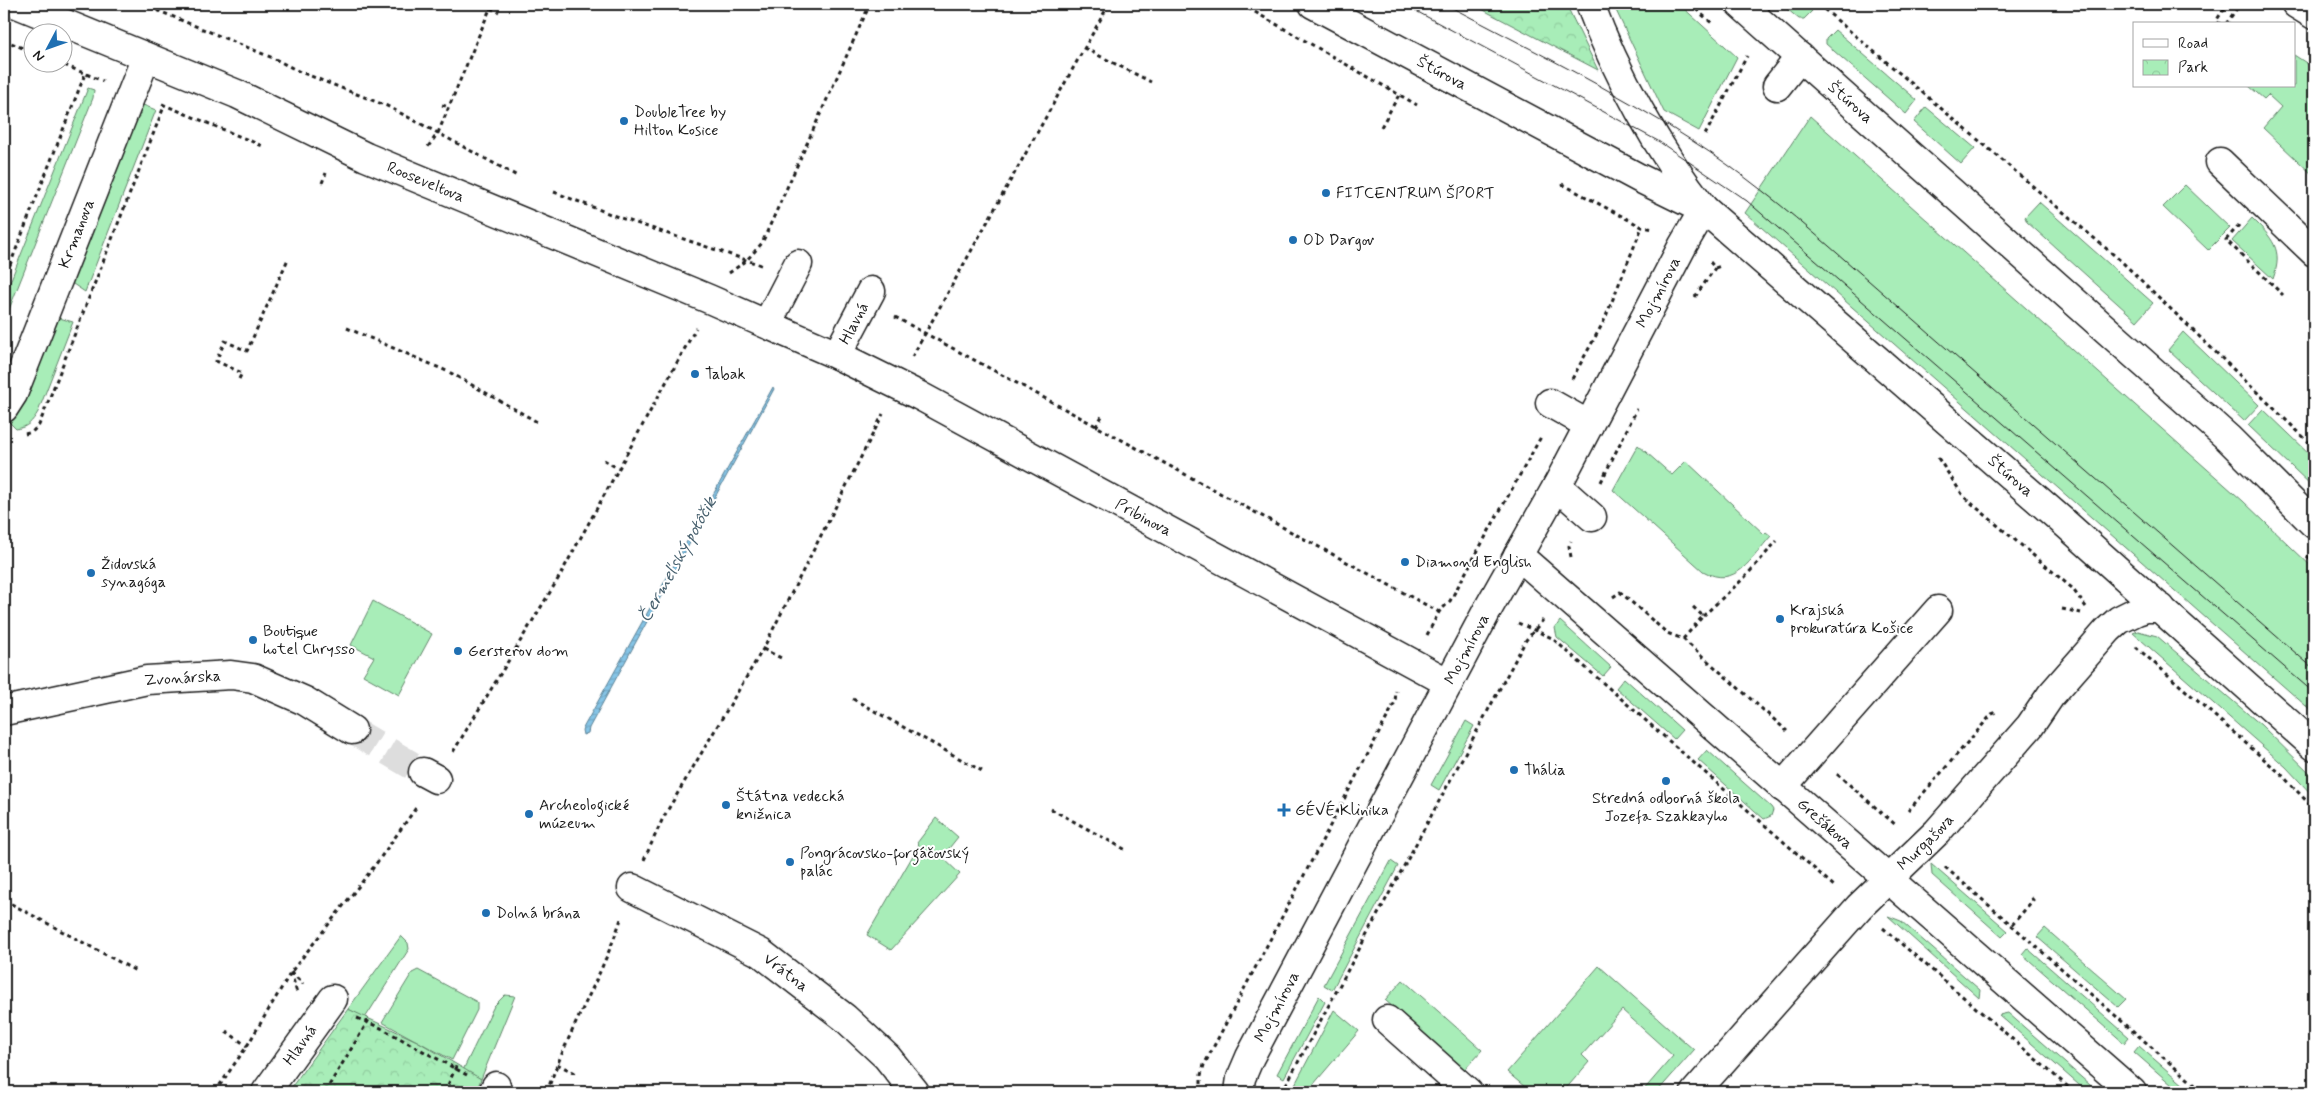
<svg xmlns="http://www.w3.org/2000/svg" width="2318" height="1096" font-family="Mynerve,sans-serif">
  <defs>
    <pattern id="park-crowns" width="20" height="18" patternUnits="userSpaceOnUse" patternTransform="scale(1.25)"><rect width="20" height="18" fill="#a8edb8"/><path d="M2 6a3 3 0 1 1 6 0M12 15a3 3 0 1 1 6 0" fill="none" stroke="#90cb9e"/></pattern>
    <pattern id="water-rules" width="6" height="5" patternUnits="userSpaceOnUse" patternTransform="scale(1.25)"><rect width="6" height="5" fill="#85c4e6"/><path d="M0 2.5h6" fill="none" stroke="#72a8c5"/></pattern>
  </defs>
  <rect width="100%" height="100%" fill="#fff"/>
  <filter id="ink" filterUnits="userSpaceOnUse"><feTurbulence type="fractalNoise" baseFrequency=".02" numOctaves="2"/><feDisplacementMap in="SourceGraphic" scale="10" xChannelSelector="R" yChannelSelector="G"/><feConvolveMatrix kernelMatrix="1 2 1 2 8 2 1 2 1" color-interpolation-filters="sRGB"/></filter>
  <g filter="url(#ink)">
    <path fill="#a8edb8" stroke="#62846a" d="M1613,4H1679L1737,57L1699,131L1664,112Z
      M1781,4H1804L1812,11L1804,19H1799Z
      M1835,30L1917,100L1906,114L1826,44V39Z
      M2294,55L2314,68V176L2263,128L2281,107L2268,95L2264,99L2249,86H2294Z
      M88,88L94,90L93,98L4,322V297Z
      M143,105L156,110L85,292L70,282Z
      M1926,107L1975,148L1961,164L1914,122Z
      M1810,116L2243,501L2314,569V713L1745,213Z
      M2185,185L2230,228L2208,250L2163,207Z
      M2039,202L2153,303L2137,321L2027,222L2025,217Z
      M2252,218C2272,238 2284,249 2273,279L2232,241Z
      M56,317L73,322L38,412C32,422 28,427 16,429L9,422L22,404Z
      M2183,332L2259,405L2244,421L2168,350Z
      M2263,409L2314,458V488L2248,425Z
      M1638,445L1672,475L1686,461L1764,534L1766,532L1771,536C1751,558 1736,590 1703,571L1613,490Z
      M373,601L432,634L399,695L363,675L374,657L351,645Z
      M1560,621L1611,667L1603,676L1557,637L1555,628Z
      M2138,631L2157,636L2261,725L2314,777V797L2286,767L2133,633Z
      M1624,678L1682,730L1674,739L1616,688Z
      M1466,721L1474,726L1439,790L1431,785Z
      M1707,750L1771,807L1773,810L1771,816L1764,819L1698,760Z
      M936,818L958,837L942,857L960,874L891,950L867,935L919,845L917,843Z
      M1391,861L1398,866L1332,990L1324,985Z
      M1931,864L2008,931L2002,937L1932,875Z
      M1888,916L1901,921L1980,990L1979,998Z
      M2045,928L2126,999L2118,1007L2037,937Z
      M401,936L408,943L409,949L367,1015L365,1018L348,1009Z
      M2027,948L2129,1037L2124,1043L2022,954Z
      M1599,966L1694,1050L1657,1092H1642L1673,1056L1622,1010L1582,1055L1589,1062L1563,1092H1531L1507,1072Z
      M418,970L477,1002V1010L452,1060L382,1022L412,973Z
      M1403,980L1482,1050L1464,1070L1385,1000Z
      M505,995L515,996L481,1079L464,1071V1068L494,1006Z
      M1319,996L1325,1002L1284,1078L1277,1074Z
      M1334,1010L1359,1031L1307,1092H1291Z
      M2008,1013L2098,1092H2087L1999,1015Z
      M2139,1046L2192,1092H2180L2134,1052Z"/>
    <path fill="url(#park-crowns)" stroke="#62846a" d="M1473,4H1566L1598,70L1489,13Z
      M348,1009L417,1041L481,1079L476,1092H288Z"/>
    <path fill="url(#water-rules)" stroke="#5b8195" d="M773,387L774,389L589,728L588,733L583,735L582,730Z"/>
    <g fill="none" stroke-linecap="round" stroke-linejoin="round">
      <path stroke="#ddd" stroke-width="28" stroke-dasharray="28 14" stroke-linecap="butt" d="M352,730L423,772"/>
      <defs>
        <g id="minor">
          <path id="s1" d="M17,4L237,94L366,157L709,299L837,355L920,396L1449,683"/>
          <path id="s2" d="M1313,4L1639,178L1700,208"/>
          <path id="s3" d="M1590,4C1615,72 1659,152 1704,209L2067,525L2314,746"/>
          <path id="s4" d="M1740,4L2228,438L2314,524"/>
          <path d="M2296,4L2314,15"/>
          <path d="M1777,86L1800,57"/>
          <path d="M2220,162L2314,252"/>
          <path d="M767,324L798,264"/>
          <path id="s5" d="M837,355L871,291"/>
          <path d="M1550,403L1589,425"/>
          <path id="s6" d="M4,408L13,394L146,57"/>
          <path d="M1557,486L1592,517"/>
          <path id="s7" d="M1518,555L2132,1092"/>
          <path id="s8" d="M4,711L147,680L231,675L253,678L305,701L352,730"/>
          <path d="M423,772L436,779"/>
          <path d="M1782,787L1938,610"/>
          <path id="s9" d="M632,888L761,953L845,1018L887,1057L915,1092"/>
          <path d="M1387,1020L1468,1092"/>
          <path id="s10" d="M266,1092L333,999"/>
          <path d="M493,1092L496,1086"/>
          <path id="s11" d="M1239,1092L1241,1078L1250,1057L1489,607L1557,486L1683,245L1704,209"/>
          <path id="s12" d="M1695,1092L1859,907L1937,832L2030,726L2051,695L2108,630L2119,620L2137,611L2146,608H2161"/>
        </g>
      </defs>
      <use href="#minor" stroke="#1c1c1c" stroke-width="31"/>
      <path stroke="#1c1c1c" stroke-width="3" stroke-dasharray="4 4" stroke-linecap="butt" d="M142,4L273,58L298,71L387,106L438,133L427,148
        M492,4L438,133L519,177
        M1241,4L1417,105
        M1690,4L1714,25
        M1818,4L2121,261L2314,447
        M2224,9L2228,4
        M2220,24L2216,21L2224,9L2220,6
        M2226,24L2240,4
        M4,40L32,52
        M1084,48L1151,82
        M57,62L103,81
        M162,104L265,147
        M442,105L449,107
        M1381,127L1399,95
        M1705,135L1747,56
        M322,183L326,173
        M1562,184L1642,227L1655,229
        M554,192L618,217L761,265
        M2239,225L2226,240L2283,295
        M1710,262L1715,268L1721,266
        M729,273L746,261L762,243L870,4
        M4,280L85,74
        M1695,297L1715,268
        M895,317L1439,612
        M347,328L449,372L539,423
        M912,357L1109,4
        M239,379L242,373L216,361L225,341L247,351L288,259
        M1572,379L1604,321L1642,227
        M1096,427L1103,414
        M25,434L32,432L39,425L165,104
        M1938,458L1964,497L2072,588L2086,607
        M604,460L619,469
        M1601,482L1637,409
        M2307,556L2314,562
        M1571,557L1569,546L1571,541
        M1613,597L1620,592L1667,633L1683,639L1787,731
        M2062,609L2081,613
        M1703,616L1745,577L1777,541
        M1518,623L1552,638L1834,886
        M1427,635L1439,612L1450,601L1542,435
        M1683,639L1703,616L1691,605
        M2136,647L2281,774L2314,809
        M763,649L783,659
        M853,699L982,771
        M453,752L558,579L696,328
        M1837,774L1897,826
        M1051,809L1126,850
        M1908,811L1992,714L1999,711
        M644,860L663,818L763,649L883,414
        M1945,867L2203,1092
        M4,900L136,971
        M2012,925L2033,900L2029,896
        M1883,928L2074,1092
        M291,972L303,984
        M291,972L297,993
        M357,1018L381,1028L467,1075
        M226,1031L247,1046
        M557,1064L575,1073
        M215,1092L247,1046L291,972L373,868L418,805
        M325,1092L370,1018
        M445,1092L457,1064
        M547,1092C567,1033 601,979 621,919
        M1201,1092V1075L1204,1065L1390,712L1395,702L1396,691
        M1282,1092L1526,640L1543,620"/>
      <use href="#minor" stroke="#fff" stroke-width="28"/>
      <path stroke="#1c1c1c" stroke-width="1" d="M1403,4L1658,141L1747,201L2314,693
        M1445,4C1528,48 1612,89 1691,140C1740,171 1785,208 1829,246L2314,669"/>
      <path stroke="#1c1c1c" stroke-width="3" stroke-dasharray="4 4" stroke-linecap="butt" d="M483,5L499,12"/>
    </g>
  </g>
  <g fill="#1f6fb2" stroke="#fff" stroke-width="2">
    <circle cx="624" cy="121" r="5"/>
    <circle cx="1326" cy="193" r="5"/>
    <circle cx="1293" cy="240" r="5"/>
    <circle cx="695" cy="374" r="5"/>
    <circle cx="1405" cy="562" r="5"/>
    <circle cx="91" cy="573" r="5"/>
    <circle cx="1780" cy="619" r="5"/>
    <circle cx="253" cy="640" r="5"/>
    <circle cx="458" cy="651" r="5"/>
    <circle cx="1514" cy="770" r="5"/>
    <circle cx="1666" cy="781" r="5"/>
    <circle cx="726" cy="805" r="5"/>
    <path d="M1281.5 802.5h5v5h5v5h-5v5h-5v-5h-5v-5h5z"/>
    <circle cx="529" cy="814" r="5"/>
    <circle cx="790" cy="862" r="5"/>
    <circle cx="486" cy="913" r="5"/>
  </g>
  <g text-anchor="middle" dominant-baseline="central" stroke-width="4" stroke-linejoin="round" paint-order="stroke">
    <g font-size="16" fill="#1c1c1c" stroke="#fff">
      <text stroke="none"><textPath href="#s2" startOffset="146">Štúrova</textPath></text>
      <text stroke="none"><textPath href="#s4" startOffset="148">Štúrova</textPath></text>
      <text stroke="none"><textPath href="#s1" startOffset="446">Rooseveltova</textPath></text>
      <text stroke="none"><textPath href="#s6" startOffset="189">Krmanova</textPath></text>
      <text stroke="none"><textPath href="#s11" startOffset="904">Mojmírova</textPath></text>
      <text stroke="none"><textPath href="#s5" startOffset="36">Hlavná</textPath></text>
      <text stroke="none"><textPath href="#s3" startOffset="642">Štúrova</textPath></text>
      <text stroke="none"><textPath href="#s1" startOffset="1239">Pribinova</textPath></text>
      <text stroke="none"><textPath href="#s11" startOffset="499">Mojmírova</textPath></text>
      <text stroke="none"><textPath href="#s8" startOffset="182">Zvonárska</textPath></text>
      <text stroke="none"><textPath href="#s7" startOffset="408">Grešákova</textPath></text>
      <text stroke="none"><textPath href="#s12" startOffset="340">Murgašova</textPath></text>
      <text stroke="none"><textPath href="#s9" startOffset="176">Vrátna</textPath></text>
      <text stroke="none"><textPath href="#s11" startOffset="94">Mojmírova</textPath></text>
      <text stroke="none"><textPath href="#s10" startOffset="58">Hlavná</textPath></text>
    </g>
    <g font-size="16" fill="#1c1c1c" stroke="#fff" text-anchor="start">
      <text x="634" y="112">DoubleTree by<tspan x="634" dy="18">Hilton Kosice</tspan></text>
      <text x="1336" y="193">FITCENTRUM ŠPORT</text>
      <text x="1303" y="240">OD Dargov</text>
      <text x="705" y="374">Tabak</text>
      <text x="1415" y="562">Diamond English</text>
      <text x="101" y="564">Židovská<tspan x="101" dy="18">synagóga</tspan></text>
      <text x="1790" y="610">Krajská<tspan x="1790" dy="18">prokuratúra Košice</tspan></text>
      <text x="263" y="631">Boutique<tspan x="263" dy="18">hotel Chrysso</tspan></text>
      <text x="468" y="651">Gersterov dom</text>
      <text x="1524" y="770">Thália</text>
      <text x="736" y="796">Štátna vedecká<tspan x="736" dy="18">knižnica</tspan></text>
      <text x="1666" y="798" text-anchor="middle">Stredná odborná škola<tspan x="1666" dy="18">Jozefa Szakkayho</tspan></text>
      <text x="539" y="805">Archeologické<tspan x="539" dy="18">múzeum</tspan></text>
      <text x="1295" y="810">GÉVÉ Klinika</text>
      <text x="800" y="853">Pongrácovsko-forgáčovský<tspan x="800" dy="18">palác</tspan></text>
      <text x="496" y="913">Dolná brána</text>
    </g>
    <g font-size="18" font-style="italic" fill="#465f6d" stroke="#fff">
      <text transform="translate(678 560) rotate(-61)">Čermeľský potôčik</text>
    </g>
  </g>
  <rect width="2318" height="1096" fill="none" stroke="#fff" stroke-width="20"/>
  <rect x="10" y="10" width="2298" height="1076" fill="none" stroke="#1c1c1c" stroke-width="2" filter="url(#ink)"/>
  <rect x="2133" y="22" width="162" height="65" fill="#ffffff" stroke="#a4a4a4"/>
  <rect x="2143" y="39" width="25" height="8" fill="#ffffff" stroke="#a4a4a4"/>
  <text x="2178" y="48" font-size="15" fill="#1c1c1c">Road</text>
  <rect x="2143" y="60" width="25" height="15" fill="url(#park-crowns)" stroke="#a4a4a4"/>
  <text x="2178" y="72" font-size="15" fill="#1c1c1c">Park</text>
  <g transform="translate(48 48) rotate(229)"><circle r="24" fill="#ffffff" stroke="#a4a4a4"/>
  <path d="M0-4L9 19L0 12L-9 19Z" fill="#1f6fb2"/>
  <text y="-8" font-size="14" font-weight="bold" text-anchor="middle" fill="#1c1c1c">N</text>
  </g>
</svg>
